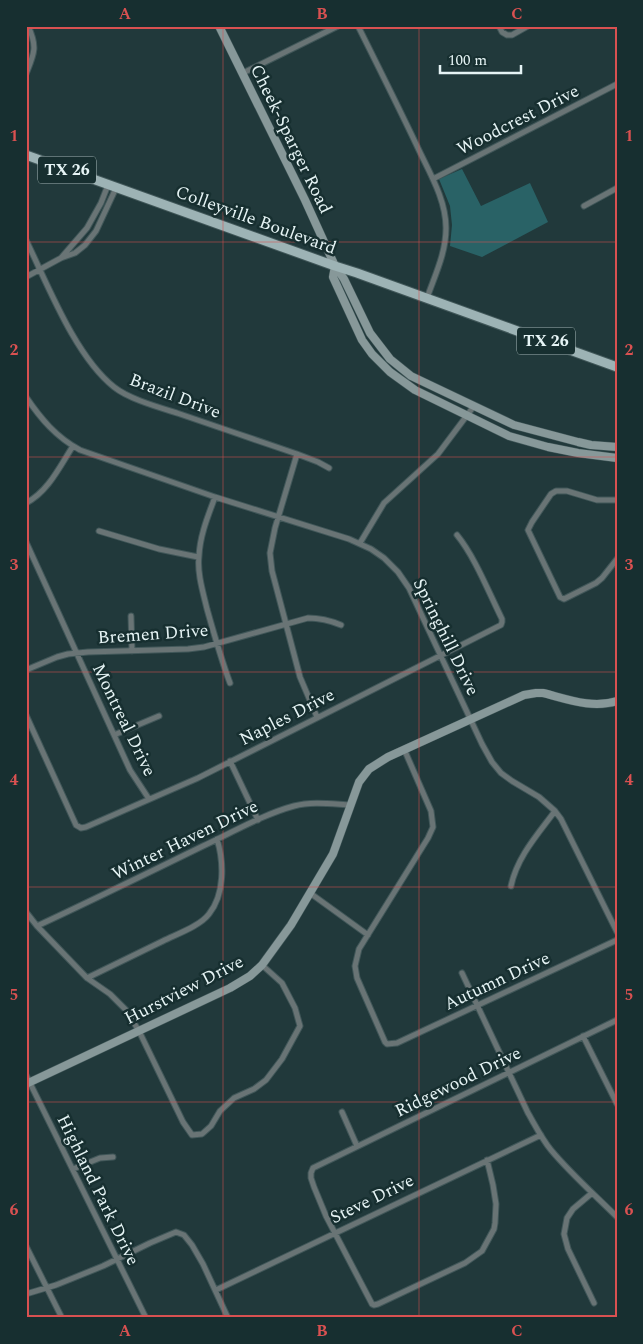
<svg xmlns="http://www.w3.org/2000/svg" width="643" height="1344" font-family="Spectral,serif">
  <rect width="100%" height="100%" fill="#21393b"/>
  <path fill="#296266" d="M462,169L481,206L530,183L548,222L482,257L450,246L452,225L450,206L439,179Z"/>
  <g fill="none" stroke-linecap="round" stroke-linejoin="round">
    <defs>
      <path id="street" d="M358,26C378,66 398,106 417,146C429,172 446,199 446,228C446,253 435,275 427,298
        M499,26L502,32L507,35H512L528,26
        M243,73L338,26
        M26,74C34,54 38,47 28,26
        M433,179L617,84
        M584,206L617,188
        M26,240C48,285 75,356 114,387C129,399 158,407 177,413C217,427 257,440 297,454L318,462L329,468
        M61,258L87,228L101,203L108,185
        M26,277L61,258L75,253L85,245L96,231L116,188
        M26,397C41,419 56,437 80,450L215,497L349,539L371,549L384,558L398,572L409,588L482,744L492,762L501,773L512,781L539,797L555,811L561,819L617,932
        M297,454L275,528L270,553L272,571L300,677L317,717
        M215,497C208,516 200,535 199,556C197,573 203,592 207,609C214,634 221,659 230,683
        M617,500H597L567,491H556L551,494L532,522L528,530L560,597L564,599L596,583L602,578L617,559
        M26,503C48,492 60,466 73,446
        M99,531L159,549L198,557
        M26,542L130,770L149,799
        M360,543L384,503L438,454L474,406
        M131,616L132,651
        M26,670L57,657L68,654L88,652L188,649L204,647L308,618C320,618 329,620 341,625
        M26,715L76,825L81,828L86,827L198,778L501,625L502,622V619C489,593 475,557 457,535
        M114,735L159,716
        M404,749L431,811L433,827L428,838L359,949L355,966L357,978L385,1042L387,1044L397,1043L617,940
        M230,761L258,820
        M511,886C517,857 538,834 555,811
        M310,893L368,935
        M26,912L37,926L87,978L110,994L126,1010L139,1031L183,1122L192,1135L202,1134L211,1126L220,1111L234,1098L254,1089L266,1080L282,1059L300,1026L295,1008L282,983L262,965
        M37,926C93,900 148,873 203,846C231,833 264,814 294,806C312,801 332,804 351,805
        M462,973L528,1113C535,1125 542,1139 551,1150C571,1174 595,1195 617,1217
        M87,978C112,966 138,953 163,941C177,934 200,926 209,914C225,894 224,862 217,839
        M583,1036L617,1104
        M26,1075L146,1318
        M342,1112L357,1146
        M487,1160L493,1185L496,1204L495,1223L494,1229L482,1251L465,1263L378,1304L374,1305L372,1304L326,1216L314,1187L311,1178V1173L313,1168L617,1020
        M73,1169L100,1158L113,1157
        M592,1193L573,1209L567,1218L564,1234L568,1249L594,1303
        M26,1246L62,1318
        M216,1290L541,1135
        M26,1294L56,1285L103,1266L150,1243L176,1232L184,1235L192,1245L203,1264L228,1318"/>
      <path id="secondary" d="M219,26L305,200L335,266L344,279L370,333L390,359L411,376L514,425L578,442L591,445L617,447
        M335,266L333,277L362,340L372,354L390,372L415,390L509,436L548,447L578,453L617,458
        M26,1084L230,988L250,976L262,965L291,925L333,854L359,782L369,769L388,757L524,695L536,693H543C567,699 592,709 617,701"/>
      <path id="primary" d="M26,155L335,266L357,273L617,367"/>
    </defs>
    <use href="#street" stroke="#415759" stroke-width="7"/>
    <use href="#secondary" stroke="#415759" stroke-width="9"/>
    <use href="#primary" stroke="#415759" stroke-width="11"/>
    <use href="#street" stroke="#697475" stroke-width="5"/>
    <use href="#secondary" stroke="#879899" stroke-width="8"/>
    <use href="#primary" stroke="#9db3b5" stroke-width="9"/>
  </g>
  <path fill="none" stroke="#d95151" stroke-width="1" stroke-opacity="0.55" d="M223,26V1318M419,26V1318M26,242H617M26,457H617M26,672H617M26,887H617M26,1102H617"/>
  <g text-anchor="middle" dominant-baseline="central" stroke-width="5" stroke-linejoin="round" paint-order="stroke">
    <g fill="#172f30" stroke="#a8b9ba" stroke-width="1">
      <rect x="38" y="156.5" width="58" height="27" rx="4"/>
      <rect x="517" y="327.5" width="58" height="27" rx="4"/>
    </g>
    <g font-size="16" font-weight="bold" fill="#e6f4f5">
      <text x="67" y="170">TX 26</text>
      <text x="546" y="341">TX 26</text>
    </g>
    <g font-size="18" fill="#e6f4f5" stroke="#172f30">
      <text transform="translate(518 120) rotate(-27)">Woodcrest Drive</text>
      <text transform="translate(291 139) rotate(64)">Cheek-Sparger Road</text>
      <text transform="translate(256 220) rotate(20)">Colleyville Boulevard</text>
      <text transform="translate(175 396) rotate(21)">Brazil Drive</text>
      <text transform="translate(153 634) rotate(-4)">Bremen Drive</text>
      <text transform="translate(446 637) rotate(64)">Springhill Drive</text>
      <text transform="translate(287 717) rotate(-27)">Naples Drive</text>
      <text transform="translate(124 720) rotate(64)">Montreal Drive</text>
      <text transform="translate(185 840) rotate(-26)">Winter Haven Drive</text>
      <text transform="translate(497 981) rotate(-25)">Autumn Drive</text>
      <text transform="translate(184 990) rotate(-27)">Hurstview Drive</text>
      <text transform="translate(458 1082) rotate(-26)">Ridgewood Drive</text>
      <text transform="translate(98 1190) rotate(64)">Highland Park Drive</text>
      <text transform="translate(372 1199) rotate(-26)">Steve Drive</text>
    </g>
  </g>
  <rect width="643" height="1344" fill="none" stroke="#172f30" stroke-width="55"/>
  <path d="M440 65v8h81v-8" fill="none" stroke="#e6f4f5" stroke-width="2.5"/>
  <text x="448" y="65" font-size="15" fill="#e6f4f5" stroke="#172f30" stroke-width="4" paint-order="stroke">100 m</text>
  <rect x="28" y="28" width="588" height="1288" fill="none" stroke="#d95151" stroke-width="2"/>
  <g font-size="16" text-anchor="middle" font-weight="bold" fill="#d95151">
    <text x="125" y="19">A</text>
    <text x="322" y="19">B</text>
    <text x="517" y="19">C</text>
    <text x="14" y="141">1</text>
    <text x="629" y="141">1</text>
    <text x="14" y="355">2</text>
    <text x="629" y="355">2</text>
    <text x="14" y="570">3</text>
    <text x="629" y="570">3</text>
    <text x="14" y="785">4</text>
    <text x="629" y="785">4</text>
    <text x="14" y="1000">5</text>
    <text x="629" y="1000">5</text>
    <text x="14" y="1215">6</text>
    <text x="629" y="1215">6</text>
    <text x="125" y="1336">A</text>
    <text x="322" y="1336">B</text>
    <text x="517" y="1336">C</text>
  </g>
</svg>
